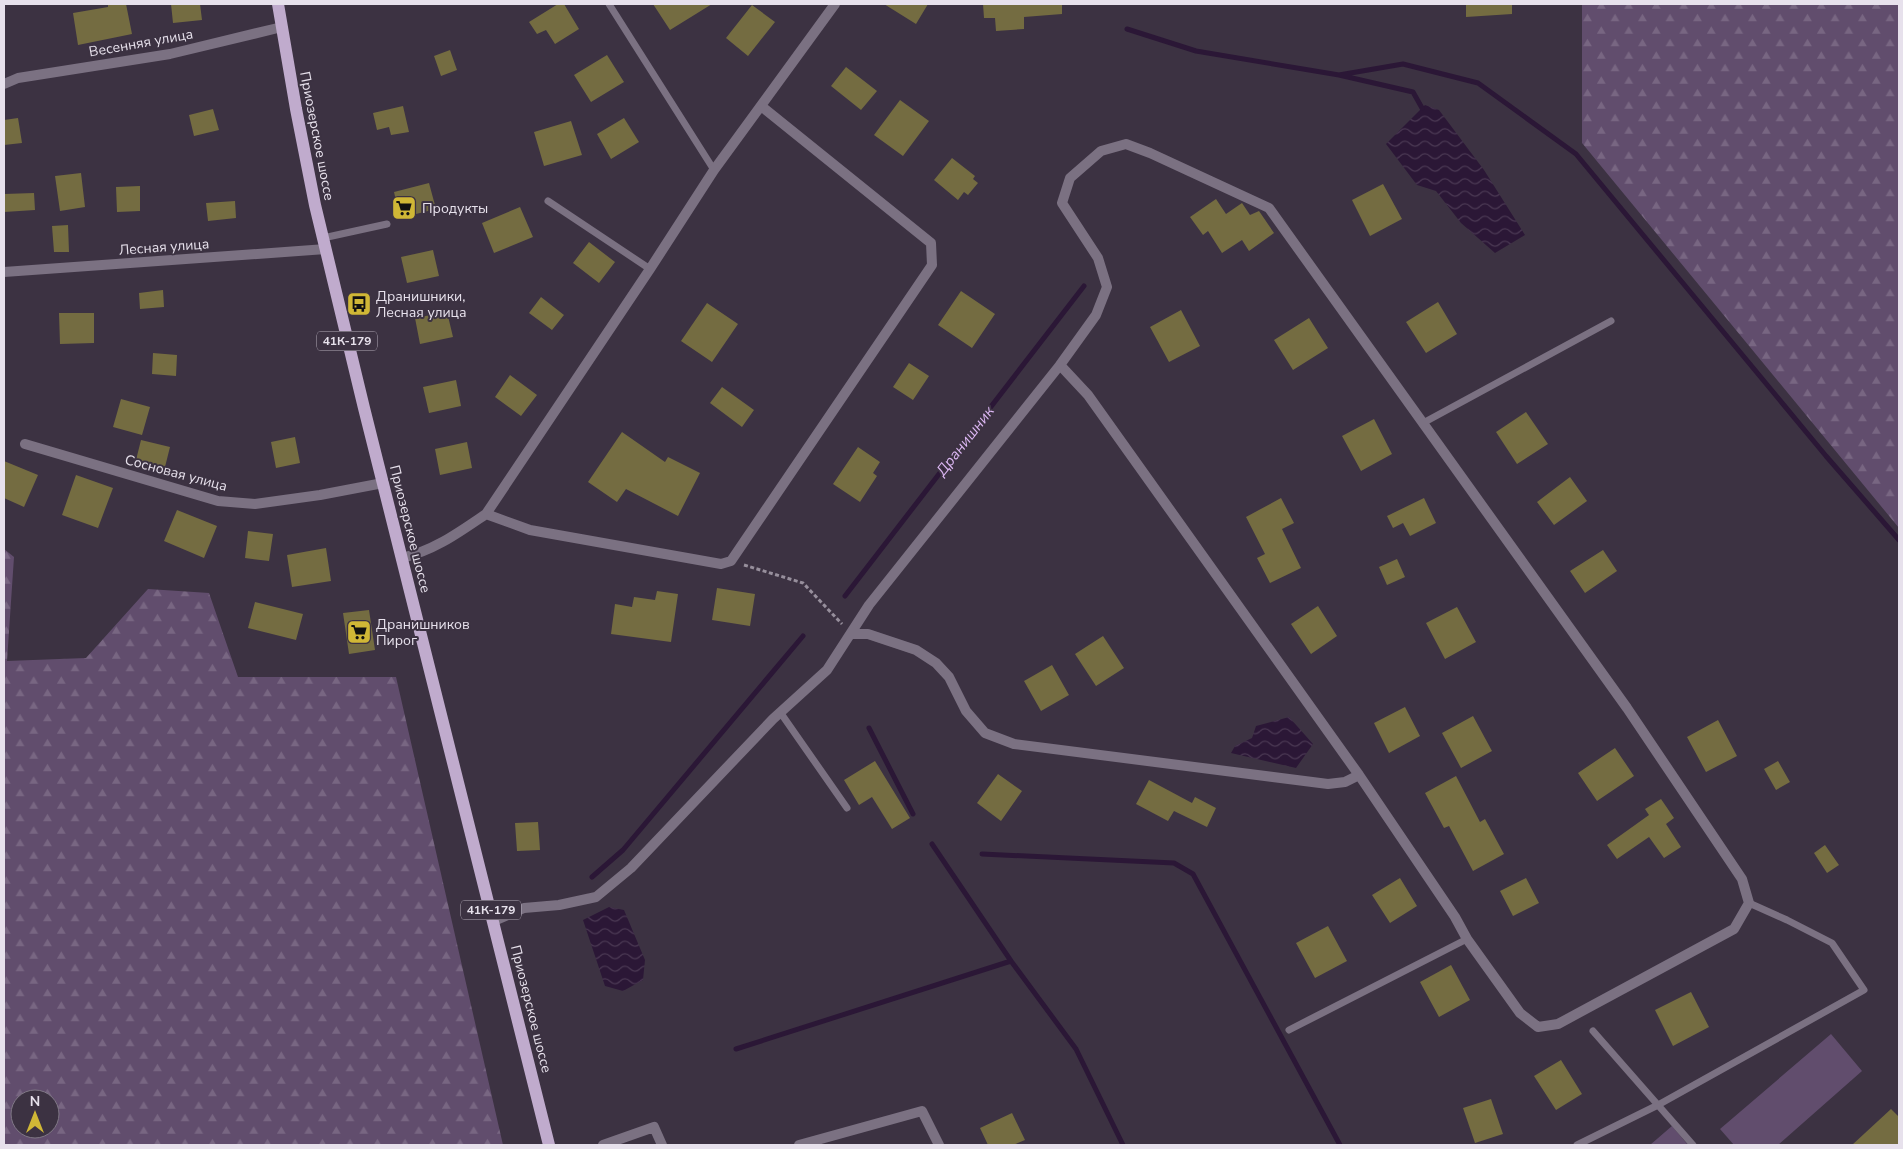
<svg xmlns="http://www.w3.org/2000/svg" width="1903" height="1149" font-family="'Nunito Sans',sans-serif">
  <defs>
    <pattern id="forest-firs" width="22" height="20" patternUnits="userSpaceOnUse" patternTransform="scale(1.25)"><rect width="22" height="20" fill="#614d6d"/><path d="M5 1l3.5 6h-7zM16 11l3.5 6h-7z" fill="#786682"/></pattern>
    <pattern id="water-waves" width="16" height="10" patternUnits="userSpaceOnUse" patternTransform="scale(1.25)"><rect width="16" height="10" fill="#2b1736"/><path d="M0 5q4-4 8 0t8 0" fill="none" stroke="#4a3853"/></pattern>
  </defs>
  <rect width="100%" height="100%" fill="#3c3242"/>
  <path fill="url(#forest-firs)" fill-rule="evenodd" d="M1582,4H1899V528L1582,143Z
    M4,549L14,557L7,661L86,658L148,589L209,593L238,677H396L503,1145H4ZM20,1099H50V1129H20Z"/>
  <path fill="#614d6d" d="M1831,1034L1862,1071L1778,1145H1734L1720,1129Z
    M1672,1126L1688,1145H1650Z"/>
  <path fill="url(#water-waves)" d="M1425,105L1439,110L1484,170L1525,235L1495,253L1461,223L1436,191L1417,185L1386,144Z
    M1289,717L1313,744L1296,768L1231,753L1235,746L1252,738L1256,726Z
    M609,907L624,910L645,960L643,980L623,991L605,986L583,920Z"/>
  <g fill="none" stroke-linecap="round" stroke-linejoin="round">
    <path stroke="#2b1736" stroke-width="5" d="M1127,29L1196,51L1339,75L1413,92L1422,108
      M1339,75L1403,64L1478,83L1576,154L1826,456L1899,540
      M845,596L1084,286
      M869,728L913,814
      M932,844L1011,961
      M982,854L1174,863L1193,874L1340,1145
      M592,877L623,850L803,636
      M736,1049L1011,961L1076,1049L1123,1145"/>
  </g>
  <path fill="#746c41" d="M117,4H126L132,34L78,45L73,13L108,7V5Z
    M171,4H200L202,20L173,23Z
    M558,4H564L579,29L555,44L546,30L537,34L529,22Z
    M653,4H712L670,30Z
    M884,4H928L916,24Z
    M983,4H1062V14L1024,17V29L996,31L995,18H984Z
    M1466,4H1512V14L1466,17Z
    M752,5L775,22L748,56L726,38Z
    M450,50L457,70L441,76L434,56Z
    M607,55L624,82L591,102L574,75Z
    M846,67L877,91L861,110L831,86Z
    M900,100L929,121L903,156L874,135Z
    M403,106L409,132L391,135L389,127L377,130L373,113Z
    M213,109L219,130L194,136L189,115Z
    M18,118L22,143L4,145V120Z
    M624,118L639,142L611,159L597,134Z
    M571,121L582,155L544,166L534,132Z
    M952,158L975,176L973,179L978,183L968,195L964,192L958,200L934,180Z
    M81,173L85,207L60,211L55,176Z
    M429,183L436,209L400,218L394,192Z
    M1383,184L1402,219L1370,236L1352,200Z
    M140,186V211L117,212L116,187Z
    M34,193L35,210L4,212V194Z
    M1216,199L1226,214L1242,203L1250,215L1259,211L1274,233L1249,251L1242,240L1222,253L1208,231L1203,235L1190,217Z
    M235,201L236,218L208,221L206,203Z
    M520,207L533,237L494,253L482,223Z
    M68,225L69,252H54L52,226Z
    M589,242L615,262L599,283L573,263Z
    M433,250L439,276L407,283L401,257Z
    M163,290L164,307L140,309L139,293Z
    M961,291L995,314L972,348L938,325Z
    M541,297L564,315L552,330L529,313Z
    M1438,302L1457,334L1426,353L1406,322Z
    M707,303L738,324L712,362L681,341Z
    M1181,310L1200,346L1169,362L1150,327Z
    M447,312L453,337L420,344L415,318Z
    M59,313H94V343L60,344Z
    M1309,318L1328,348L1293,370L1274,340Z
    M153,353L177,355L176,376L152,374Z
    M909,363L929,376L913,400L893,387Z
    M510,375L537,395L521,416L495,397Z
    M456,380L461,406L429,413L423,387Z
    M722,387L754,410L742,427L710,403Z
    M121,399L150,407L142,435L113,427Z
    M1526,412L1548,444L1517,464L1496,432Z
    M1374,419L1392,454L1361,471L1342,436Z
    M622,432L665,462L668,457L700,473L678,516L626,489L617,502L588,482Z
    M295,437L300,463L276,468L271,442Z
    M141,440L170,447L165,467L136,460Z
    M467,442L472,468L440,475L435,449Z
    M858,447L880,462L873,473L877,476L860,502L833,484Z
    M4,461L38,475L24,507L4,498Z
    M76,475L113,488L98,528L62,515Z
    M1570,477L1587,501L1554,525L1537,502Z
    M1281,498L1294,523L1282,529L1301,568L1270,583L1257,558L1265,554L1246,517Z
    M1424,498L1436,523L1410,536L1403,523L1393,528L1387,516Z
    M177,510L217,526L204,558L164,541Z
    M248,531L273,534L269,561L245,558Z
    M326,548L331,581L292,587L287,555Z
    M1603,550L1617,571L1585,593L1570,571Z
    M1397,559L1405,577L1387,585L1379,567Z
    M717,588L755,594L750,626L712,620Z
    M657,591L678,594L671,642L611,634L615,604L632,607L634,597L655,600Z
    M255,602L303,614L296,640L248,628Z
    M1318,606L1337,636L1311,654L1291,624Z
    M1457,607L1476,642L1445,659L1426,623Z
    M369,610L375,650L349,654L343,613Z
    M1103,636L1124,668L1096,686L1075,654Z
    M1052,665L1069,695L1041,711L1024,681Z
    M1405,707L1420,736L1389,753L1374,723Z
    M1473,716L1492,751L1461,768L1442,733Z
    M1718,720L1737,756L1706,772L1687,737Z
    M1615,748L1634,776L1597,801L1578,773Z
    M875,761L910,818L892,829L872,797L859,805L844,780Z
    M1778,761L1790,782L1776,790L1764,769Z
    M998,774L1022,791L1001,821L977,803Z
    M1456,776L1480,822L1485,819L1504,854L1473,871L1449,826L1444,828L1425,793Z
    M1149,780L1192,803L1195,797L1216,808L1207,827L1174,811L1168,821L1136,804Z
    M1661,799L1674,818L1666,824L1681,847L1664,858L1649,837L1617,859L1607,845L1649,815L1645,809Z
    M538,822L540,850L517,851L515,823Z
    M1825,845L1839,865L1827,873L1814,853Z
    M1400,878L1417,906L1390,923L1372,895Z
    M1526,878L1539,903L1513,916L1500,891Z
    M1328,926L1347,961L1315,978L1296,943Z
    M1451,965L1470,1000L1439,1017L1420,982Z
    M1691,992L1709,1027L1673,1046L1655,1010Z
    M1561,1060L1582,1094L1556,1110L1534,1076Z
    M1491,1099L1503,1134L1475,1143L1463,1108Z
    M1891,1109L1899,1117V1145H1852Z
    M1012,1113L1025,1140L1013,1145H988L980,1128Z"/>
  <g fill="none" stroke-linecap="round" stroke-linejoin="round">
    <path stroke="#978f9c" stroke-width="3" stroke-dasharray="4 2.5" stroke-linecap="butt" d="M744,565L803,583L842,624"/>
    <path stroke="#7b7182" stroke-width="7" d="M609,4L714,170
      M548,201L650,269
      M323,238L387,224
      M1423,423L1611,321
      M780,712L847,808
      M1289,1030L1467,939
      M1593,1031L1693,1145
      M1577,1145L1658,1105L1864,990L1832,943L1787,920L1749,903"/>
    <path stroke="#7b7182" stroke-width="10" d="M4,84L18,78L170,54L282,27
      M4,272L326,249
      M25,444L218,501L255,504L320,495L383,483
      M486,514L530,530L721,564L731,561L932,265L931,243L761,106
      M402,558C435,550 458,533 486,514L650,269L714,170L835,4
      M852,634H868L916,650L936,663L949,677L966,711L985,733L1014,744L1328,784L1345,782L1359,775
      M494,921L524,908L559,905L596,897L631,868L773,719L827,670L869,605L1060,365L1096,315L1107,287L1098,258L1062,203L1070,178L1101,151L1126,144L1150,153L1269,208L1627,708L1742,879L1749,903L1734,929L1558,1024L1538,1027L1520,1013L1467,939L1455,917L1359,775L1088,395L1060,365
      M603,1145L654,1127L662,1145
      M799,1145L922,1111L939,1145"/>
    <path stroke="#c0abcd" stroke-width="12" d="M278,4L296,109L315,205L364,408L549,1145"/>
  </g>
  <defs>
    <symbol id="supermarket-square" viewBox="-11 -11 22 22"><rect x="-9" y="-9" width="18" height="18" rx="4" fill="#d0b736" stroke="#3c3242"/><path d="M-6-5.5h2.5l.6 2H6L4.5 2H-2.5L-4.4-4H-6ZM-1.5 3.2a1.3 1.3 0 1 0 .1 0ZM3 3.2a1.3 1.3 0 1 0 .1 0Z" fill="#111"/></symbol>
    <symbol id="bus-square" viewBox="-11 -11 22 22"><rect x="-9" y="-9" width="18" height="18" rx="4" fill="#d0b736" stroke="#3c3242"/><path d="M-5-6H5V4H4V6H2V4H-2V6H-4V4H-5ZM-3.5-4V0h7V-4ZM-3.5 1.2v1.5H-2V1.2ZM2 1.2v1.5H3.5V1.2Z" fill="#111"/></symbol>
  </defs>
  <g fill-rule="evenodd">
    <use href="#supermarket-square" x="390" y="194" width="28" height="28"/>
    <use href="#bus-square" x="345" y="290" width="28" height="28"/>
    <use href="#supermarket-square" x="345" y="618" width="28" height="28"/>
  </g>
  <g text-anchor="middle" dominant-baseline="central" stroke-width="4" stroke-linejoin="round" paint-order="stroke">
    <g fill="#3c3242" stroke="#b4acb9" stroke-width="1">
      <rect x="317" y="331.5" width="60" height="19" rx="4"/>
      <rect x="461" y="900.5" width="60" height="19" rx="4"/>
    </g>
    <g font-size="12" font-weight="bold" fill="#e7e1ec">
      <text x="347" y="341">41К-179</text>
      <text x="491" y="910">41К-179</text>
    </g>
    <g font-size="14" fill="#e7e1ec" stroke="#3c3242">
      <text transform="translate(141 43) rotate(-10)">Весенняя улица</text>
      <text transform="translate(317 136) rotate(79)">Приозерское шоссе</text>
      <text transform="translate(164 247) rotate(-4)">Лесная улица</text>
      <text transform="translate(176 473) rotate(15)">Сосновая улица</text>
      <text transform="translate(410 529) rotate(76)">Приозерское шоссе</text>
      <text transform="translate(531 1009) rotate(76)">Приозерское шоссе</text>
    </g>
    <g font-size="14" fill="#e7e1ec" stroke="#3c3242" text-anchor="start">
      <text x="422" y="208">Продукты</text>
      <text x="376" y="296">Дранишники,<tspan x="376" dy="16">Лесная улица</tspan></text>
      <text x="376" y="624">Дранишников<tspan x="376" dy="16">Пирог</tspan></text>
    </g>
    <g font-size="15" font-style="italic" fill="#dcb7f3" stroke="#3c3242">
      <text transform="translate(965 441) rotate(-52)">Дранишник</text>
    </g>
  </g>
  <rect width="1903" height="1149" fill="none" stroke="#e7e1ec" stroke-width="10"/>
  <g transform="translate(35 1114)"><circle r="24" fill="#3c3242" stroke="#807886"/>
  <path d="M0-4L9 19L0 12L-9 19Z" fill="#d0b736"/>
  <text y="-8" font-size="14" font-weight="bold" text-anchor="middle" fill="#e7e1ec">N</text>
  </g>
</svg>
